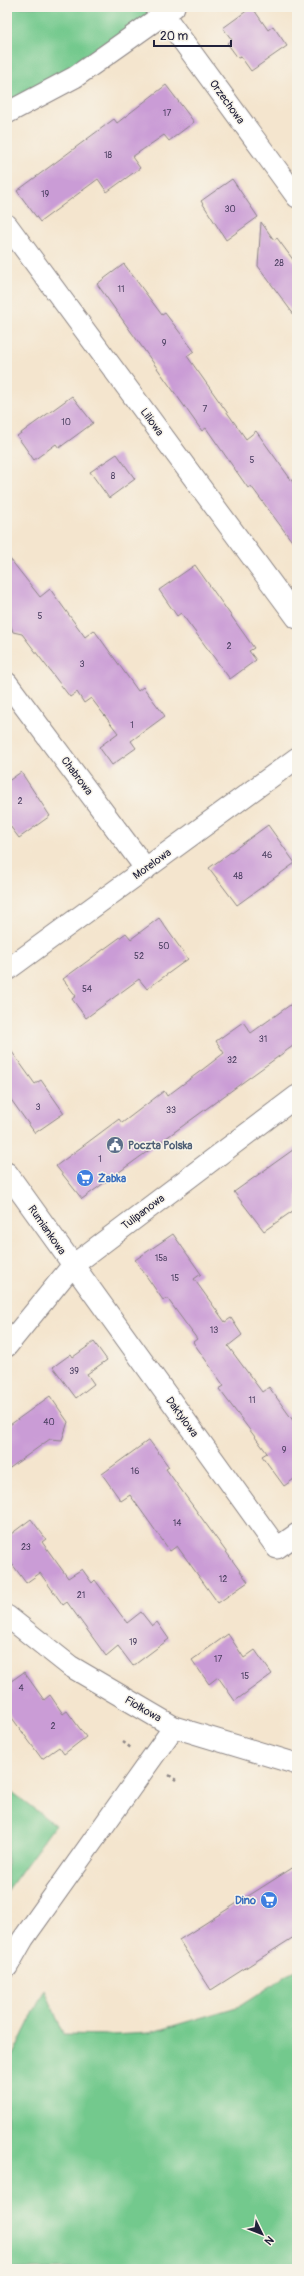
<svg xmlns="http://www.w3.org/2000/svg" width="304" height="2276" font-family="Pangolin,sans-serif">
  <rect width="100%" height="100%" fill="#f7f3e8"/>
  <filter id="ink" filterUnits="userSpaceOnUse"><feTurbulence type="fractalNoise" baseFrequency=".025" numOctaves="2"/><feDisplacementMap in="SourceGraphic" scale="8" xChannelSelector="R" yChannelSelector="G"/><feConvolveMatrix kernelMatrix="1 2 1 2 8 2 1 2 1" color-interpolation-filters="sRGB"/></filter>
  <filter id="wash" filterUnits="userSpaceOnUse"><feTurbulence type="fractalNoise" baseFrequency=".012" numOctaves="4" result="noise"/><feDisplacementMap in="SourceGraphic" scale="16" xChannelSelector="R" yChannelSelector="G"/><feGaussianBlur stdDeviation="0.9" result="paint"/><feColorMatrix in="noise" values="0 0 0 0 0 0 0 0 0 0 0 0 0 0 0 0 0 1.4 0 .05"/><feComposite in="paint" operator="in"/></filter>
  <g filter="url(#wash)">
    <rect width="100%" height="100%" fill="#f4e5ce"/>
    <path fill="#73c98d" stroke="#4a7664" d="M7,7H157L162,15L7,108Z
      M7,1788L55,1825L7,1891Z
      M297,1969V2269H7V2067L45,1989L63,2034L111,2035L149,2033L240,2006Z"/>
    <g id="blocks">
      <path fill="#ca9cd6" d="M252,7L268,30L273,26L287,46L251,71L241,57L238,58L227,43L232,40L223,28Z
        M166,85L194,122L169,141L164,135L132,157L140,168L107,192L98,179L40,222L17,191L114,119L117,123Z
        M232,179L258,217L226,240L201,201Z
        M261,222L274,240L277,238L297,265V319L258,266Z
        M124,264L162,315L165,313L194,351L187,356L246,439L256,431L297,488V548L251,486L248,488L206,428L202,431L97,284Z
        M72,396L93,423L59,448L56,444L34,460L17,436Z
        M117,454L135,479L109,498L90,472Z
        M7,555L40,597L50,589L85,637L94,630L138,691L143,687L165,716L131,741L136,748L112,765L99,747L118,733L91,698L84,703L77,692L70,697L22,634L13,632L7,614Z
        M195,565L254,648L249,651L256,660L230,679L181,613L177,616L159,590Z
        M21,772L50,816L19,838L7,822V782Z
        M268,825L295,863L237,905L209,868Z
        M159,918L188,959L147,989L139,979L86,1018L72,999L76,996L63,979L126,933L131,939Z
        M297,1000V1043L82,1199L56,1166L119,1119L122,1123L164,1091L167,1096L202,1070L224,1053L216,1041L243,1022L251,1033Z
        M7,1045L35,1084L41,1080L64,1113L35,1133L7,1094Z
        M297,1147V1208L264,1231L234,1192Z
        M173,1234L201,1274L194,1279L225,1322L231,1318L242,1335L228,1346L262,1392L269,1387L297,1426V1477L284,1486L262,1456L267,1453L219,1389L224,1386L193,1342L197,1339L167,1298L163,1300L135,1260Z
        M94,1342L107,1360L87,1374L94,1384L76,1398L53,1367L71,1354L73,1357Z
        M50,1396L68,1422L62,1440L50,1439L7,1470V1427Z
        M149,1440L169,1467L166,1469L248,1582L218,1603L177,1546L170,1551L130,1495L121,1501L102,1474Z
        M31,1519L46,1539L42,1542L68,1578L82,1569L92,1583L95,1580L127,1623L141,1612L152,1626L157,1622L169,1639L133,1666L118,1646L106,1656L67,1602L63,1605L40,1573L26,1583L7,1557V1537Z
        M228,1634L244,1658L255,1650L272,1674L235,1701L218,1677L209,1684L192,1660Z
        M24,1672L44,1700L50,1695L63,1714L67,1711L86,1737L64,1754L59,1747L42,1759L7,1711V1684Z
        M297,1865V1935L211,1990L179,1940Z"/>
    </g>
  </g>
  <g filter="url(#ink)">
    <use href="#blocks" fill-opacity="0" stroke="#8b8484" stroke-width="1"/>
    <g fill="none" stroke-linecap="round" stroke-linejoin="round">
      <defs>
        <path id="street" d="M158,7L297,197
          M7,113L75,77L174,7
          M7,225L297,618
          M7,683L146,869
          M7,970L297,758
          M7,1173L277,1548L297,1534
          M7,1346L72,1266L297,1096
          M7,1616L70,1666L174,1727L297,1764
          M7,1967L23,1939L174,1727"/>
      </defs>
      <use href="#street" stroke="#8b8484" stroke-width="23"/>
      <path stroke="#8b8484" stroke-width="2.5" stroke-dasharray="3 3" stroke-linecap="butt" d="M123,1742L131,1748
        M169,1775L176,1780"/>
      <use href="#street" stroke="#fff" stroke-width="21"/>
    </g>
  </g>
  <defs>
    <symbol id="civic-disc" viewBox="-11 -11 22 22"><circle r="9.5" fill="#5c6f8a" stroke="#f7f3e8"/><path d="M-.6-6.5H3V-4.5H.6V-3L4-1V1h2V6H-6V1h2V-1L-.6-3ZM-1.2 2.5V6h2.4V2.5Z" fill="#fff"/></symbol>
    <symbol id="supermarket-disc" viewBox="-11 -11 22 22"><circle r="9.5" fill="#3f7fe0" stroke="#f7f3e8"/><path d="M-6-5.5h2.5l.6 2H6L4.5 2H-2.5L-4.4-4H-6ZM-1.5 3.2a1.3 1.3 0 1 0 .1 0ZM3 3.2a1.3 1.3 0 1 0 .1 0Z" fill="#fff"/></symbol>
  </defs>
  <g fill-rule="evenodd">
    <use href="#civic-disc" x="105" y="1135" width="20" height="20"/>
    <use href="#supermarket-disc" x="75" y="1168" width="20" height="20"/>
    <use href="#supermarket-disc" x="259" y="1890" width="20" height="20"/>
  </g>
  <g text-anchor="middle" dominant-baseline="central" stroke-width="3" stroke-linejoin="round" paint-order="stroke">
    <g font-size="9" fill="#4c4062">
      <text x="167" y="113">17</text>
      <text x="108" y="155">18</text>
      <text x="45" y="194">19</text>
      <text x="230" y="209">30</text>
      <text x="279" y="263">28</text>
      <text x="121" y="289">11</text>
      <text x="164" y="343">9</text>
      <text x="205" y="409">7</text>
      <text x="66" y="422">10</text>
      <text x="252" y="460">5</text>
      <text x="113" y="476">8</text>
      <text x="40" y="616">5</text>
      <text x="229" y="646">2</text>
      <text x="82" y="664">3</text>
      <text x="132" y="725">1</text>
      <text x="20" y="801">2</text>
      <text x="267" y="855">46</text>
      <text x="238" y="876">48</text>
      <text x="164" y="946">50</text>
      <text x="139" y="956">52</text>
      <text x="87" y="989">54</text>
      <text x="263" y="1039">31</text>
      <text x="232" y="1060">32</text>
      <text x="38" y="1107">3</text>
      <text x="171" y="1110">33</text>
      <text x="100" y="1159">1</text>
      <text x="161" y="1258">15a</text>
      <text x="175" y="1278">15</text>
      <text x="214" y="1330">13</text>
      <text x="74" y="1371">39</text>
      <text x="252" y="1400">11</text>
      <text x="49" y="1422">40</text>
      <text x="284" y="1450">9</text>
      <text x="135" y="1471">16</text>
      <text x="177" y="1523">14</text>
      <text x="26" y="1547">23</text>
      <text x="223" y="1579">12</text>
      <text x="81" y="1595">21</text>
      <text x="133" y="1642">19</text>
      <text x="218" y="1659">17</text>
      <text x="245" y="1676">15</text>
      <text x="21" y="1688">4</text>
      <text x="53" y="1726">2</text>
    </g>
    <g font-size="11" fill="#22223b" stroke="#f7f3e8">
      <text transform="translate(227 102) rotate(54)">Orzechowa</text>
      <text transform="translate(152 422) rotate(54)">Liliowa</text>
      <text transform="translate(77 776) rotate(53)">Chabrowa</text>
      <text transform="translate(152 864) rotate(-36)">Morelowa</text>
      <text transform="translate(143 1212) rotate(-37)">Tulipanowa</text>
      <text transform="translate(47 1230) rotate(55)">Rumiankowa</text>
      <text transform="translate(182 1417) rotate(54)">Daktylowa</text>
      <text transform="translate(143 1709) rotate(30)">Fiołkowa</text>
    </g>
    <g font-size="11" font-weight="bold" fill="#4e5e75" stroke="#f7f3e8" text-anchor="start">
      <text x="128" y="1145">Poczta Polska</text>
    </g>
    <g font-size="11" font-weight="bold" fill="#366cbe" stroke="#f7f3e8" text-anchor="start">
      <text x="98" y="1178">Żabka</text>
      <text x="256" y="1900" text-anchor="end">Dino</text>
    </g>
  </g>
  <rect width="304" height="2276" fill="none" stroke="#f7f3e8" stroke-width="24"/>
  <g transform="translate(262 2234) rotate(133)" stroke="#f7f3e8" stroke-width="3" paint-order="stroke">
  <path d="M0-3L7 15L0 10L-7 15Z" fill="#22223b"/>
  <text y="-6" font-size="11" font-weight="bold" text-anchor="middle" fill="#22223b">N</text>
  </g>
  <path d="M154 40v6h77v-6" fill="none" stroke="#22223b" stroke-width="2"/>
  <text x="160" y="40" font-size="12" fill="#22223b" stroke="#f7f3e8" stroke-width="3" paint-order="stroke">20 m</text>
</svg>
